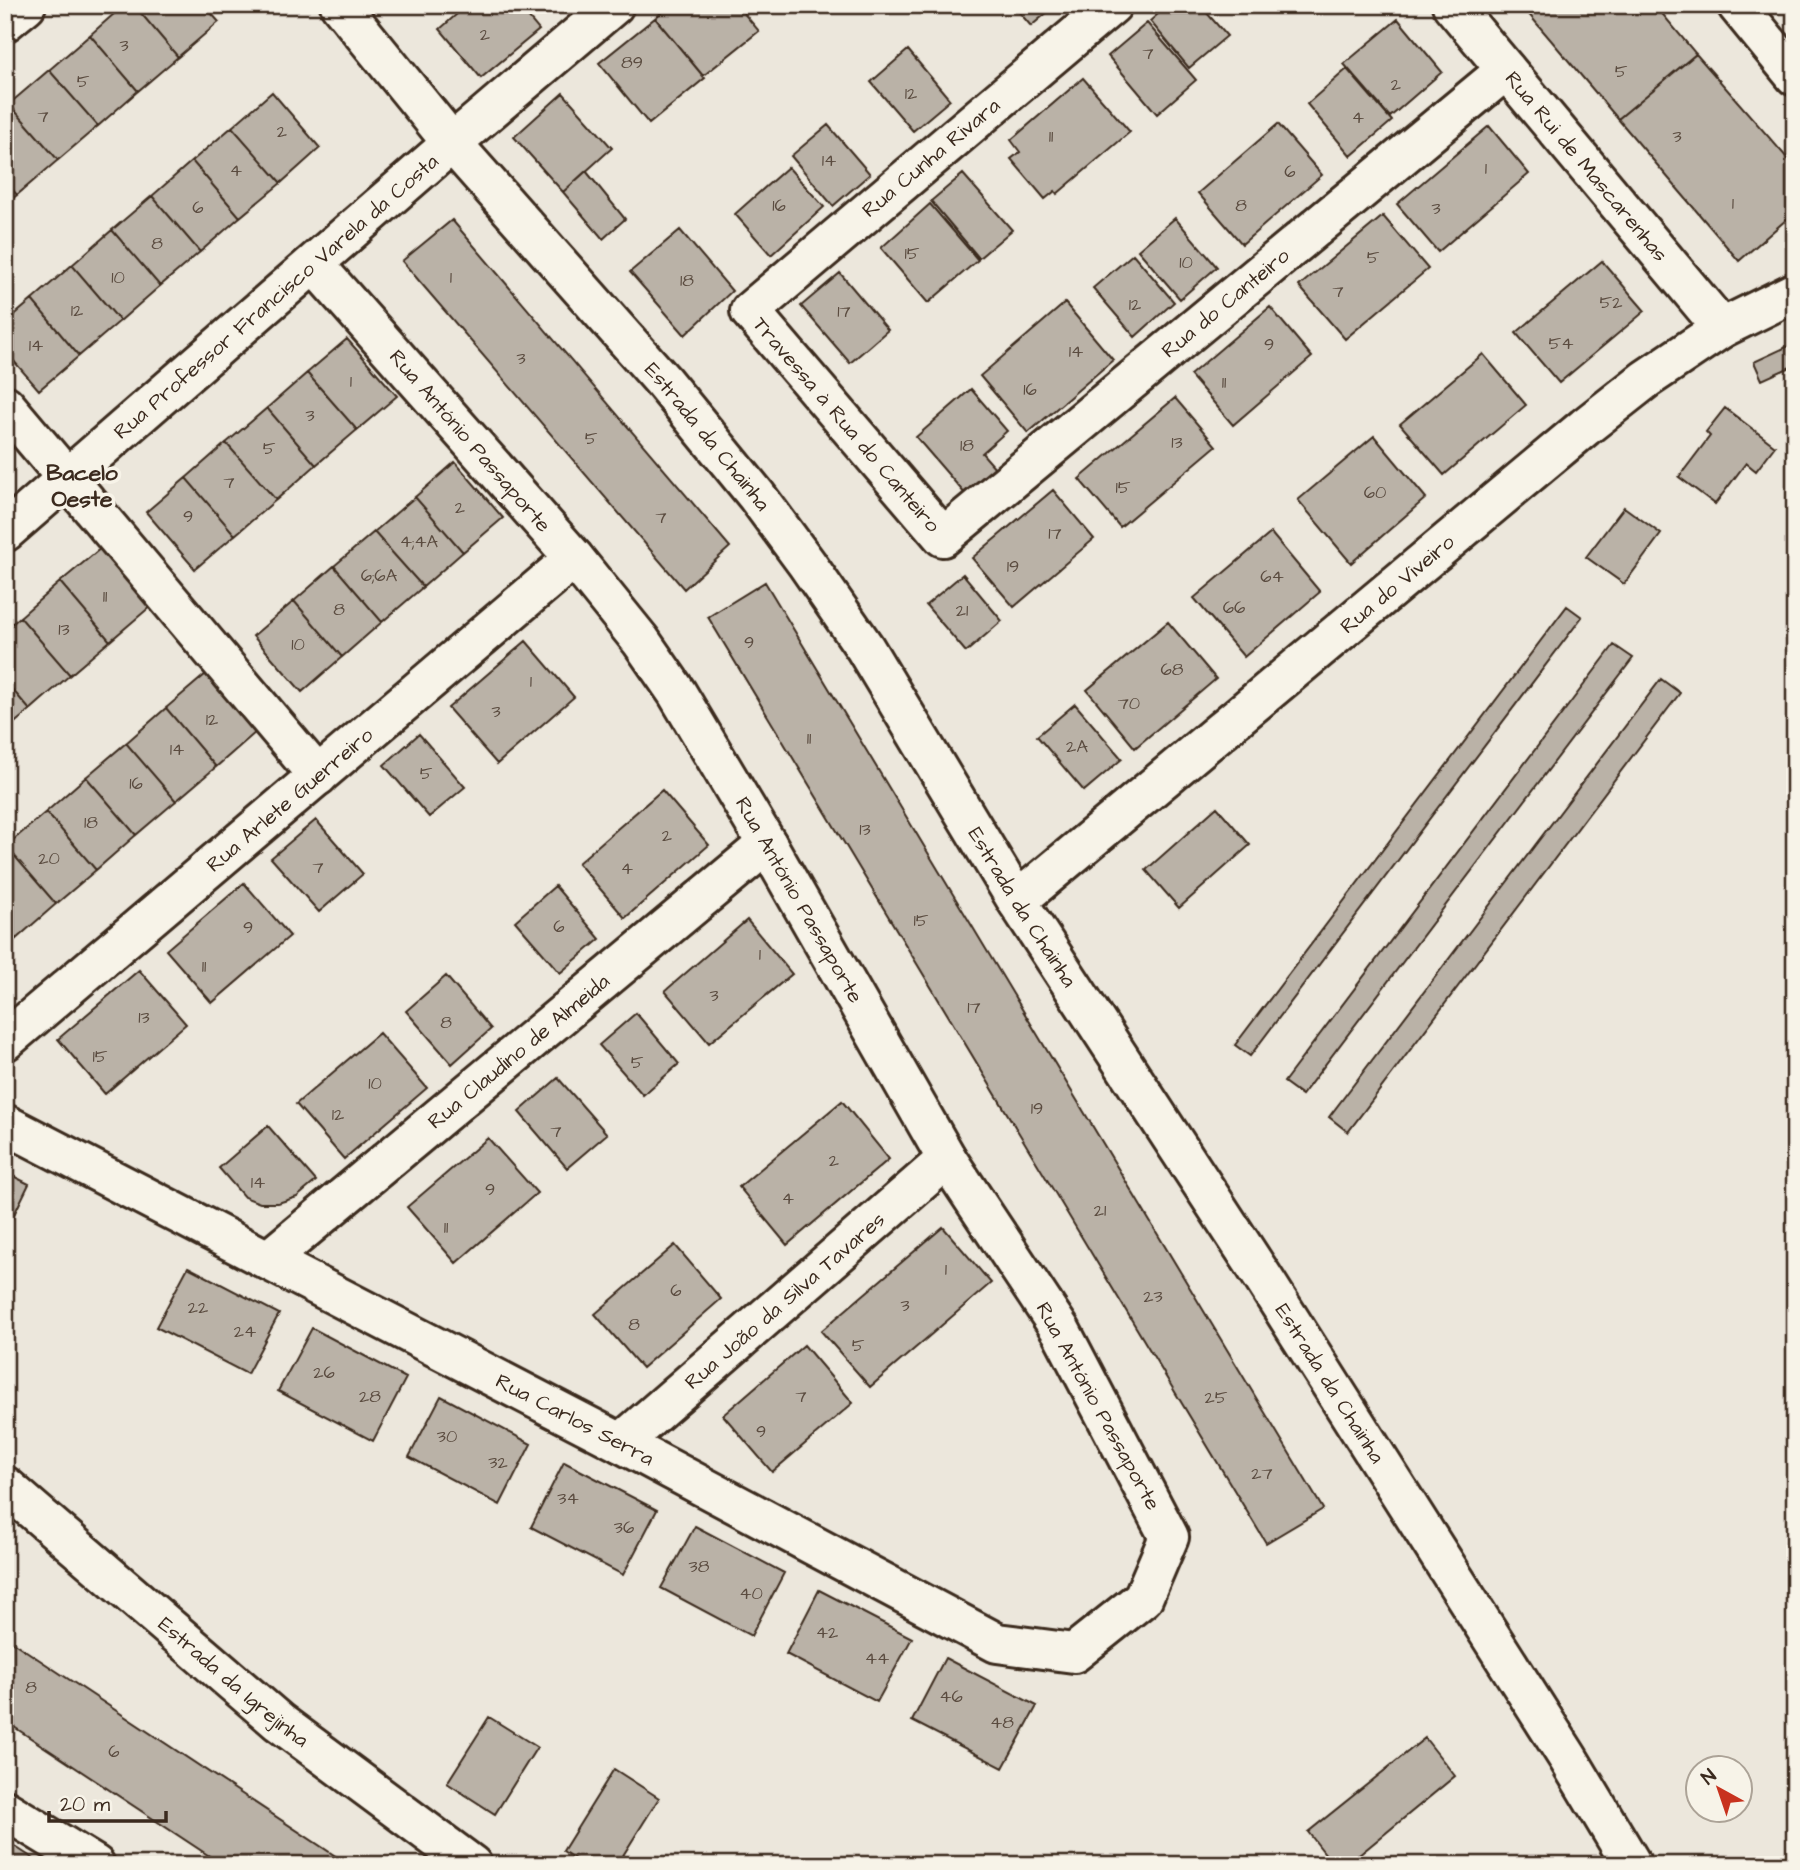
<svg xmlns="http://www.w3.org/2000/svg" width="1800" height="1870" font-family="'Architects Daughter',sans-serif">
  <rect width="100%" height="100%" fill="#ece7dc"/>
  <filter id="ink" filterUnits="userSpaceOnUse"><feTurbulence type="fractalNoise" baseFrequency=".0143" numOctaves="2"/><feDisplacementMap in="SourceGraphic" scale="14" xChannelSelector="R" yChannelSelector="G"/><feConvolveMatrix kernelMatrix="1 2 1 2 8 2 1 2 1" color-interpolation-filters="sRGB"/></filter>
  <g filter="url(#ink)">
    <path fill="#bab2a7" stroke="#3b2a1e" stroke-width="2" d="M124,5H134L178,57L138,91L90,35Z
      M134,5H204L219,22L178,57Z
      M467,5H518L539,30L481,78L440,29Z
      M670,5H737L759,31L703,76L655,18Z
      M1013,5H1056L1031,26Z
      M1168,5H1200L1227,36L1189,68L1150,21Z
      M1521,5H1655L1696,54L1618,119Z
      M655,18L705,78L649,124L599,63Z
      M1398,19L1442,72L1390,117L1344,64Z
      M1147,23L1196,80L1157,114L1108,56Z
      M90,35L138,91L98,126L49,70Z
      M908,50L950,100L913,131L871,82Z
      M1696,54L1795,167V212L1739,261L1618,119Z
      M1347,69L1392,121L1351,156L1307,104Z
      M49,70L98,126L58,160L9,104Z
      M1083,78L1130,132L1057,194L1055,191L1045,199L1011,159L1020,152L1011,140Z
      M272,92L320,148L281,183L232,127Z
      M563,93L612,148L563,192L514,137Z
      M9,104L58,160L17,195L5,181V108Z
      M1278,124L1322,175L1242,244L1198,193Z
      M828,125L870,174L833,206L791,156Z
      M1489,126L1529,174L1438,252L1397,204Z
      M232,127L281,183L240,217L192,161Z
      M192,161L240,217L200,252L152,196Z
      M788,167L824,207L771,255L735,214Z
      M586,171L625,219L603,239L563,192Z
      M963,174L1012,230L979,258L931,201Z
      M5,181L17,195L5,205Z
      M152,196L200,252L160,286L112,230Z
      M930,204L978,260L928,303L881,248Z
      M1383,216L1428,269L1345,339L1299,286Z
      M1175,218L1217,267L1180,299L1138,250Z
      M452,220L730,547L684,589L402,261Z
      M112,230L160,286L120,321L72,265Z
      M680,230L732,291L685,335L630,272Z
      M1133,254L1174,302L1135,337L1093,288Z
      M1602,261L1645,311L1559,383L1516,333Z
      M72,265L120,321L79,356L32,300Z
      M840,273L888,330L850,363L801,306Z
      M32,300L79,356L39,390L5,351V323Z
      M1065,303L1113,360L1028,433L980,376Z
      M1270,307L1312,357L1233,425L1190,375Z
      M347,339L397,396L357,430L307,373Z
      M1795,343V365L1762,380L1754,362Z
      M1483,354L1526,405L1444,475L1400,424Z
      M307,373L357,430L316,465L267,408Z
      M971,389L1007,431L982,453L996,469L966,495L916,437Z
      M1175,398L1216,446L1120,527L1079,479Z
      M267,408L316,465L276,500L226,443Z
      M1725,408L1775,446L1756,471L1746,463L1715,504L1679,477L1710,436L1706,432Z
      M1374,436L1426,498L1351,563L1298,500Z
      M226,443L276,500L235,535L186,478Z
      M455,462L503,518L463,552L415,497Z
      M186,478L235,535L195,569L146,512Z
      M1053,490L1094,539L1014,607L972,558Z
      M415,497L463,552L423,587L374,532Z
      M1624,507L1661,534L1624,584L1586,557Z
      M374,532L423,587L382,622L334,566Z
      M1271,533L1320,592L1244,657L1194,598Z
      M101,548L151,606L110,641L60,582Z
      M334,566L382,622L342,657L294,601Z
      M963,574L1002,621L966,652L926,605Z
      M60,582L110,641L70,675L20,617Z
      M765,582L1323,1509L1266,1543L708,617Z
      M294,601L342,657L302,692L253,636Z
      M1567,606L1582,617L1250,1056L1235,1045Z
      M20,617L70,675L30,710L5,681V630Z
      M1168,622L1216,679L1135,748L1087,690Z
      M526,641L574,697L497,764L448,708Z
      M1614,645L1633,658L1302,1095L1284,1082Z
      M206,674L256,732L216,767L166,708Z
      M1661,679L1680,693L1348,1132L1329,1117Z
      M5,681L30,710L5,731Z
      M1075,704L1122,759L1084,791L1037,736Z
      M166,708L216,767L176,801L126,743Z
      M419,734L465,787L429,817L384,765Z
      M126,743L176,801L136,835L86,777Z
      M86,777L136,835L96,870L46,812Z
      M662,790L709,845L625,918L578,863Z
      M1217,807L1250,845L1179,908L1146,870Z
      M46,812L96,870L56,904L6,846Z
      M316,820L363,874L319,912L271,858Z
      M6,846L56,904L16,939L5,926Z
      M244,883L290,936L212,1003L166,950Z
      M555,886L600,939L560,973L515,921Z
      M747,920L792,974L709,1043L665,991Z
      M5,926L16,939L5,948Z
      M139,970L186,1024L105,1094L58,1039Z
      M446,976L491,1029L452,1064L406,1011Z
      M636,1013L679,1064L643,1095L599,1045Z
      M379,1033L427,1088L344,1159L296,1104Z
      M558,1078L607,1134L567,1168L519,1112Z
      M842,1101L889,1159L787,1245L739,1187Z
      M268,1126L316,1181L297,1197L278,1203H260L244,1197L219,1168Z
      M488,1138L537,1193L456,1263L407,1207Z
      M5,1172L29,1184L5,1233Z
      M943,1227L991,1283L870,1387L821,1331Z
      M675,1245L721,1299L642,1368L595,1314Z
      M188,1267L279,1314L247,1374L156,1327Z
      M312,1328L406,1378L373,1441L278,1391Z
      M804,1345L853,1403L772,1472L723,1415Z
      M441,1396L531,1444L500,1505L409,1457Z
      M564,1462L657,1510L623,1575L531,1527Z
      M695,1526L784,1573L751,1636L661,1588Z
      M819,1590L912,1638L877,1702L786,1654Z
      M5,1637L349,1865H223L5,1721Z
      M945,1658L1037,1706L1003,1768L912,1721Z
      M489,1717L537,1747L495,1814L447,1783Z
      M1425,1738L1455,1776L1347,1865H1334L1308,1832Z
      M614,1769L659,1798L617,1865H584L563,1851Z
      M5,1840L43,1865H5Z"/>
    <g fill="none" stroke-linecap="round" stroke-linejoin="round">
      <defs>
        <g id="minor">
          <path id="s1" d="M1112,5L750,311L943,537L1506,70"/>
          <path id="s2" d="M1452,5L1722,328"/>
          <path d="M1737,5L1795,76"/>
          <path d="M5,22L26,5"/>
          <path d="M5,405L318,776"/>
          <path id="s3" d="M5,532L452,143L614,5"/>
          <path id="s4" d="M1017,901L1585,427L1646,379L1722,328L1795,292"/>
          <path id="s5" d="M5,1041L574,558"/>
          <path id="s6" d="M5,1124L621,1443L997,1643L1074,1653L1143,1598L1169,1537L1061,1331L947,1159L767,844L677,693L641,641L574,558L314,264"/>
          <path id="s7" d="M268,1260L767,844"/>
          <path id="s8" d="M621,1443L947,1159"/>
          <path d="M5,1810L95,1865"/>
        </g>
        <g id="tertiary">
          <path id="s9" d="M340,5L452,143L662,380L756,495L807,564L865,648L1017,901L1262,1276L1568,1758L1632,1865"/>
          <path id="s10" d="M5,1486L279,1722L472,1865"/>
        </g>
      </defs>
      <use href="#minor" stroke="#3b2a1e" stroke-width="44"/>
      <use href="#tertiary" stroke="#3b2a1e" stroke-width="44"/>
      <use href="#minor" stroke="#f7f3e8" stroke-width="38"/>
      <use href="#tertiary" stroke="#f7f3e8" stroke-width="38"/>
    </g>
  </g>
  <g text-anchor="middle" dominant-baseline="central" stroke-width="7" stroke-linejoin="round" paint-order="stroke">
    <g font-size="18" fill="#5b4c40">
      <text x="485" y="34">2</text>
      <text x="124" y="45">3</text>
      <text x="1148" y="53">7</text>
      <text x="632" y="62">89</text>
      <text x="1621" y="71">5</text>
      <text x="83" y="81">5</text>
      <text x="1396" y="84">2</text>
      <text x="911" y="93">12</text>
      <text x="43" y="116">7</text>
      <text x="1358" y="117">4</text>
      <text x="282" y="131">2</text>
      <text x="1051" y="136">11</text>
      <text x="1677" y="136">3</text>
      <text x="829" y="160">14</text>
      <text x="1486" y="168">1</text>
      <text x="236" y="170">4</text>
      <text x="1290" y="171">6</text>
      <text x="1733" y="203">1</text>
      <text x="779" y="205">16</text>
      <text x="1241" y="205">8</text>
      <text x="198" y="207">6</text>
      <text x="1436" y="208">3</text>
      <text x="157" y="243">8</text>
      <text x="912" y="253">15</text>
      <text x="1373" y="257">5</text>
      <text x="1186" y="262">10</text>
      <text x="118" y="277">10</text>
      <text x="451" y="277">1</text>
      <text x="687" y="280">18</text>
      <text x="1338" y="291">7</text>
      <text x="1611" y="302">52</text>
      <text x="1135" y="304">12</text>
      <text x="77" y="310">12</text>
      <text x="844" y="311">17</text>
      <text x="1561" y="343">54</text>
      <text x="1269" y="344">9</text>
      <text x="36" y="345">14</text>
      <text x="1076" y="351">14</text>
      <text x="521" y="358">3</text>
      <text x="351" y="381">1</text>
      <text x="1224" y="382">11</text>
      <text x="1030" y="389">16</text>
      <text x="310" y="415">3</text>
      <text x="591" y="438">5</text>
      <text x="1177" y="442">13</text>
      <text x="967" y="445">18</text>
      <text x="269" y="448">5</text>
      <text x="229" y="482">7</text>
      <text x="1123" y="487">15</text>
      <text x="1375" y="492">60</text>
      <text x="460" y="507">2</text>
      <text x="188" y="516">9</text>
      <text x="661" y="517">7</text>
      <text x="1055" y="533">17</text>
      <text x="419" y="541">4;4A</text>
      <text x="1013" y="566">19</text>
      <text x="379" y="575">6;6A</text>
      <text x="1272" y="576">64</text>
      <text x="105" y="596">11</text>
      <text x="1234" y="607">66</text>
      <text x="339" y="609">8</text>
      <text x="962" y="610">21</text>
      <text x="64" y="629">13</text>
      <text x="749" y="642">9</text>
      <text x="298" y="644">10</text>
      <text x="1172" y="669">68</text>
      <text x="531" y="681">1</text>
      <text x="1129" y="703">70</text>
      <text x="496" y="711">3</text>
      <text x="212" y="719">12</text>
      <text x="809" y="738">11</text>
      <text x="1077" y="746">2A</text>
      <text x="177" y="749">14</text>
      <text x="426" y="773">5</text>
      <text x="136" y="783">16</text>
      <text x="91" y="822">18</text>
      <text x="865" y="829">13</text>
      <text x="667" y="835">2</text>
      <text x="49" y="858">20</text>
      <text x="318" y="867">7</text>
      <text x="627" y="868">4</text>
      <text x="921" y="920">15</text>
      <text x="559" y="926">6</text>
      <text x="248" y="927">9</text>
      <text x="760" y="954">1</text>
      <text x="204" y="966">11</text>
      <text x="714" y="995">3</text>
      <text x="974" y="1007">17</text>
      <text x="144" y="1017">13</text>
      <text x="446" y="1022">8</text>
      <text x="100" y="1056">15</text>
      <text x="637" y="1062">5</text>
      <text x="375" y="1083">10</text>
      <text x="1037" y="1108">19</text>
      <text x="338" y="1114">12</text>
      <text x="556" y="1131">7</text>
      <text x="834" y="1160">2</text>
      <text x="258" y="1182">14</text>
      <text x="490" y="1189">9</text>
      <text x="788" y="1198">4</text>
      <text x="1100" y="1210">21</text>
      <text x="446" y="1227">11</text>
      <text x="946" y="1269">1</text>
      <text x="676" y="1290">6</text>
      <text x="1153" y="1296">23</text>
      <text x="905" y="1305">3</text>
      <text x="198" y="1307">22</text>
      <text x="634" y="1324">8</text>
      <text x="245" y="1331">24</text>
      <text x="858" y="1345">5</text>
      <text x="324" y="1372">26</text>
      <text x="370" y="1396">28</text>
      <text x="801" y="1396">7</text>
      <text x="1216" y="1397">25</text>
      <text x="761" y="1431">9</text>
      <text x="447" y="1436">30</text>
      <text x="498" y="1462">32</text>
      <text x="1262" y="1473">27</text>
      <text x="568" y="1498">34</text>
      <text x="624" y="1527">36</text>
      <text x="699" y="1566">38</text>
      <text x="751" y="1593">40</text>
      <text x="827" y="1632">42</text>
      <text x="877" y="1658">44</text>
      <text x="31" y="1687">8</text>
      <text x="951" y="1696">46</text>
      <text x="1002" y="1722">48</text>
      <text x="114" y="1751">6</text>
    </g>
    <g font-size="21" fill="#3b2a1e" stroke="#f7f3e8">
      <text transform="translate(931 158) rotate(-40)">Rua Cunha Rivara</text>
      <text stroke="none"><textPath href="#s2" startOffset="210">Rua Rui de Mascarenhas</textPath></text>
      <text stroke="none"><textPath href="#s3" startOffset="359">Rua Professor Francisco Varela da Costa</textPath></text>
      <text stroke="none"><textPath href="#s1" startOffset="1138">Rua do Canteiro</textPath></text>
      <text stroke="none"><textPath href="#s1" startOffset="623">Travessa à Rua do Canteiro</textPath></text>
      <text stroke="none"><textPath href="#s9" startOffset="567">Estrada da Chainha</textPath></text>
      <text transform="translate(470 441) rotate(49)">Rua António Passaporte</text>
      <text stroke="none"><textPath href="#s4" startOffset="495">Rua do Viveiro</textPath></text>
      <text stroke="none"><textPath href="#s5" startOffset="373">Rua Arlete Guerreiro</textPath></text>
      <text transform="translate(799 900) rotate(60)">Rua António Passaporte</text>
      <text stroke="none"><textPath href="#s9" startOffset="1134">Estrada da Chainha</textPath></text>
      <text stroke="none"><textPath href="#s7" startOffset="326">Rua Claudino de Almeida</textPath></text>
      <text stroke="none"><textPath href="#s8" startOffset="217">Rua João da Silva Tavares</textPath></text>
      <text stroke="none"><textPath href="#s9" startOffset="1701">Estrada da Chainha</textPath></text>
      <text transform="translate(1098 1406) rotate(61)">Rua António Passaporte</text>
      <text stroke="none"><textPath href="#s6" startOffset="642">Rua Carlos Serra</textPath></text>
      <text stroke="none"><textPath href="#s10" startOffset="301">Estrada da Igrejinha</textPath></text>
    </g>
    <g font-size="23" font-weight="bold" fill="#3b2a1e" stroke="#f7f3e8">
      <text x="82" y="473">Bacelo<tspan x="82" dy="26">Oeste</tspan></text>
    </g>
  </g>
  <rect width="1800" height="1870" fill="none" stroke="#f7f3e8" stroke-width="28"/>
  <rect x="14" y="14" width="1772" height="1842" fill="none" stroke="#3b2a1e" stroke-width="2.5" filter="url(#ink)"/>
  <g transform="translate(1719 1789) rotate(320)"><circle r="33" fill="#f7f3e8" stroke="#aca397" stroke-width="2"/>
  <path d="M0-5L12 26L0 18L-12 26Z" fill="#c8321e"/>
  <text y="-10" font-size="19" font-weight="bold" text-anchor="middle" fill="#3b2a1e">N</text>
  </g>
  <path d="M49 1811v10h117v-10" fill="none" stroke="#3b2a1e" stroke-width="3.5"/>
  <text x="60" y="1811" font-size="21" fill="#3b2a1e" stroke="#f7f3e8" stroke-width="5" paint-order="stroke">20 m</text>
</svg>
